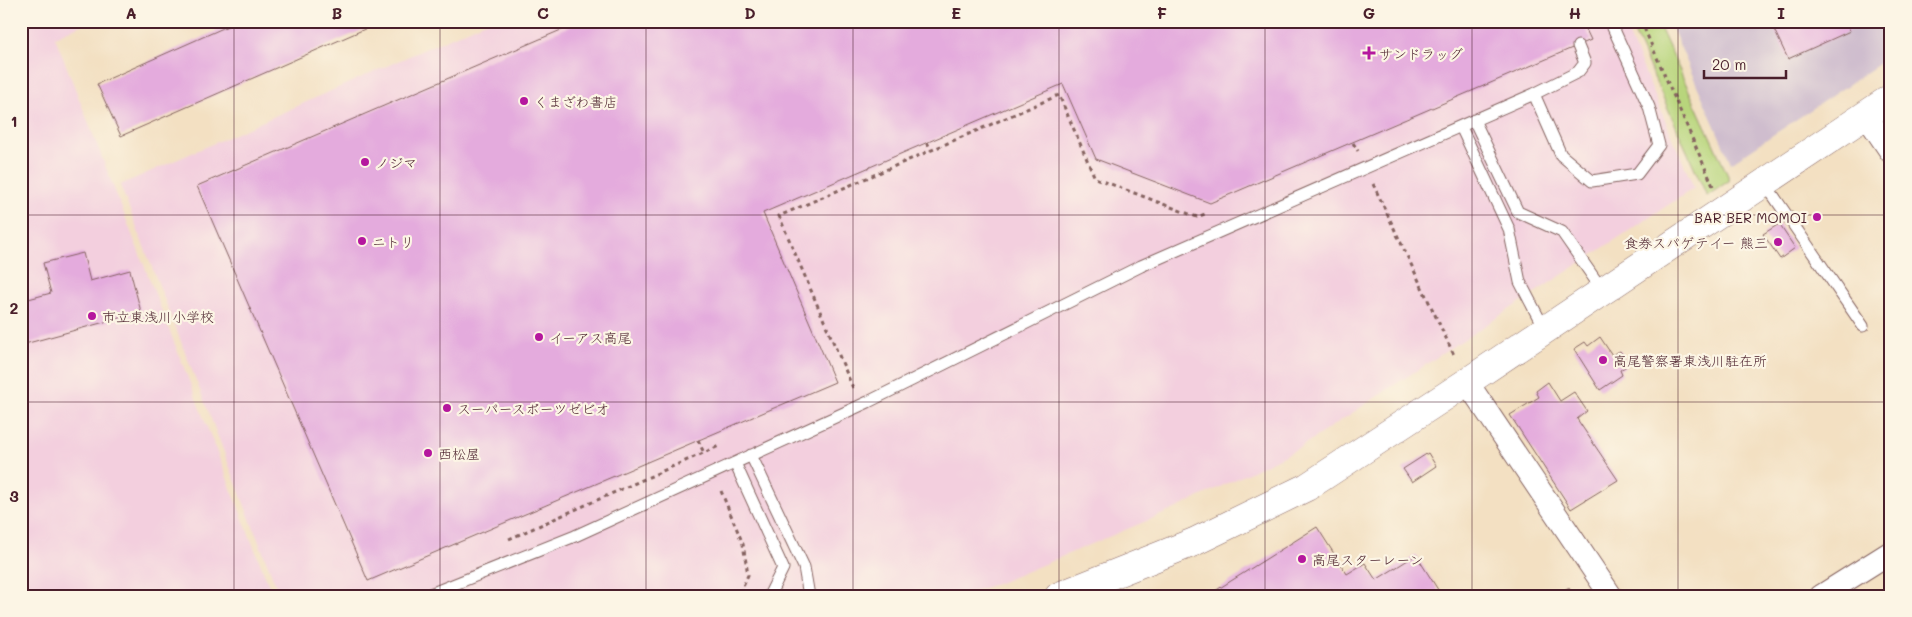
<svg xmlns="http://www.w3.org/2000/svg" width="1912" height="617" font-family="Mali,'Klee One',sans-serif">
  <rect width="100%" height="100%" fill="#fcf5e5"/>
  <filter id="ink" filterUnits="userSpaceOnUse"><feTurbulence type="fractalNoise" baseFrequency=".02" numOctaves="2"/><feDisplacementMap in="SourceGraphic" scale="10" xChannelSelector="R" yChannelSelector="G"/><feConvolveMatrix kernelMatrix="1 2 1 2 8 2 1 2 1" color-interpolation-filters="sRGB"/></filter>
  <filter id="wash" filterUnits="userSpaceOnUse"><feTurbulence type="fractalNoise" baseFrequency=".0096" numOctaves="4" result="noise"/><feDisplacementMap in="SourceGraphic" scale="20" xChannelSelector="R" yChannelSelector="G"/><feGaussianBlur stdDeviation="1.12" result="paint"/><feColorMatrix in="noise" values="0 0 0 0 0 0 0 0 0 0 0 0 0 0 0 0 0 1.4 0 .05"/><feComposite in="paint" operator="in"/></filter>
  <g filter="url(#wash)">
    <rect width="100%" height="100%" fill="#f3e0c2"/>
    <path fill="#f3cfde" d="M21,21H89L55,37L273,596H21Z
      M488,21H1623L1694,188L1299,448L1175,509L999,583L958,596H280L120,185Z"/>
    <path fill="#cfbdce" d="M1669,21H1891V56L1731,163Z"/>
    <path fill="#b8d57b" stroke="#817a53" d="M1629,21H1657L1730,180L1707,196Z"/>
    <g id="blocks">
      <path fill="#e4abdd" d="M239,21H383L121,136L97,84Z
        M582,21H1582L1591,40L1210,203L1096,159L1063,84L763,213L835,382L368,581L197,186Z
        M1770,21H1846L1850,31L1788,59Z
        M1779,224L1795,248L1780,259L1763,234Z
        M83,253L90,281L130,270L141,312L21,345V301L51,293L43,263Z
        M1600,337L1612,355L1620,351L1628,365L1620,370L1622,375L1600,390L1574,349L1585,342L1588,346Z
        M1548,382L1560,401L1574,392L1587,411L1577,419L1618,480L1571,509L1510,415L1539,397L1536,391Z
        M1428,453L1436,466L1412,482L1403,469Z
        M1317,527L1347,574L1365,563L1376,580L1416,555L1442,596H1207Z
        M1569,588L1574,596H1556Z"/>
    </g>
  </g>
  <g filter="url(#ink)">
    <use href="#blocks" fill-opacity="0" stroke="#856360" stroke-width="1"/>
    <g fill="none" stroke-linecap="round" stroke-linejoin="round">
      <defs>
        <path id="service" d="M1534,94L1561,155L1592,181L1637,174L1659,145L1649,107L1610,21
          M1474,120L1518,212L1562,232L1603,291
          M1461,127L1509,229L1520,282L1545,330
          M1764,182L1863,326
          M751,455L804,567L809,596
          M735,463L783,568L769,596
          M425,596L575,536L868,402L1141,266L1534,94L1578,72L1585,63L1578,46"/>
        <path id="minor" d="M1866,115L1891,152
          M1467,382L1611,596
          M1821,596L1891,552"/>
        <path id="tertiary" d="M1059,596L1194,542L1307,487L1467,382L1891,98"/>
      </defs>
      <use href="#service" stroke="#856360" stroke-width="13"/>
      <use href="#minor" stroke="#856360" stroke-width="24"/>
      <use href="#tertiary" stroke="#856360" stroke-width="29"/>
      <path stroke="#856360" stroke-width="3" stroke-dasharray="4 4" stroke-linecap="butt" d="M1641,21L1713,186
        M927,142L931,150
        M1353,143L1358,151
        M1373,184L1455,357
        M853,388L779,216L1059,95L1095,178L1197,217L1205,214
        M698,440L704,453
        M721,491L743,544L748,575L739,596
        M509,539L719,446"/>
      <use href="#service" stroke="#fff" stroke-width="11"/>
      <use href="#minor" stroke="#fff" stroke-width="22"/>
      <use href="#tertiary" stroke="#fff" stroke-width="28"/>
    </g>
  </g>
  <path fill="none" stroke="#4a1f2b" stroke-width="1" stroke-opacity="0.55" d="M234,21V596M440,21V596M646,21V596M853,21V596M1059,21V596M1265,21V596M1472,21V596M1678,21V596M21,215H1891M21,402H1891"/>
  <g fill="#b5179e" stroke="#fcf5e5" stroke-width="2">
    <path d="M1366.5 45.5h5v5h5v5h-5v5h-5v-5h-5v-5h5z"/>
    <circle cx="524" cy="101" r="5"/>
    <circle cx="365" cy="162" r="5"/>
    <circle cx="1817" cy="217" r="5"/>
    <circle cx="362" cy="241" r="5"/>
    <circle cx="1778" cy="242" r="5"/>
    <circle cx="92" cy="316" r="5"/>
    <circle cx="539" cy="337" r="5"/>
    <circle cx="1603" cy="360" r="5"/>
    <circle cx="447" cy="408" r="5"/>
    <circle cx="428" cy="453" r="5"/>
    <circle cx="1302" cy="559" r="5"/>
  </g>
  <g text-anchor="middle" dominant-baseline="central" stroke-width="4.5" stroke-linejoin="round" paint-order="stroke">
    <g font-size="14" fill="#4a1f2b" stroke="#fcf5e5" text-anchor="start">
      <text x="1379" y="53">サンドラッグ</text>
      <text x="534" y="101">くまざわ書店</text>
      <text x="375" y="162">ノジマ</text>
      <text x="1807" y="217" text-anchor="end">BAR BER MOMOI</text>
      <text x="372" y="241">ニトリ</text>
      <text x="1768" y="242" text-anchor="end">食券スパゲテイー 熊三</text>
      <text x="102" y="316">市立東浅川小学校</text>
      <text x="549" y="337">イーアス高尾</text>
      <text x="1613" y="360">高尾警察署東浅川駐在所</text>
      <text x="457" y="408">スーパースポーツゼビオ</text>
      <text x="438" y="453">西松屋</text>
      <text x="1312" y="559">高尾スターレーン</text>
    </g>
  </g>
  <rect width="1912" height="617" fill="none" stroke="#fcf5e5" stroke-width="55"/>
  <path d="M1704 70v8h82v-8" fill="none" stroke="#4a1f2b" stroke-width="2.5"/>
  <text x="1712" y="70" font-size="15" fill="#4a1f2b" stroke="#fcf5e5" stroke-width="4" paint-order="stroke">20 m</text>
  <rect x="28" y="28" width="1856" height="562" fill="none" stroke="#4a1f2b" stroke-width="2"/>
  <g font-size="16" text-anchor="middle" font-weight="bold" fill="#4a1f2b">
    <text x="131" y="19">A</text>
    <text x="337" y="19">B</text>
    <text x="543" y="19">C</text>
    <text x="750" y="19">D</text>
    <text x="956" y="19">E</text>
    <text x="1162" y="19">F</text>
    <text x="1369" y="19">G</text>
    <text x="1575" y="19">H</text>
    <text x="1781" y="19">I</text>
    <text x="14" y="127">1</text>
    <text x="14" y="314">2</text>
    <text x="14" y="502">3</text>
  </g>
</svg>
